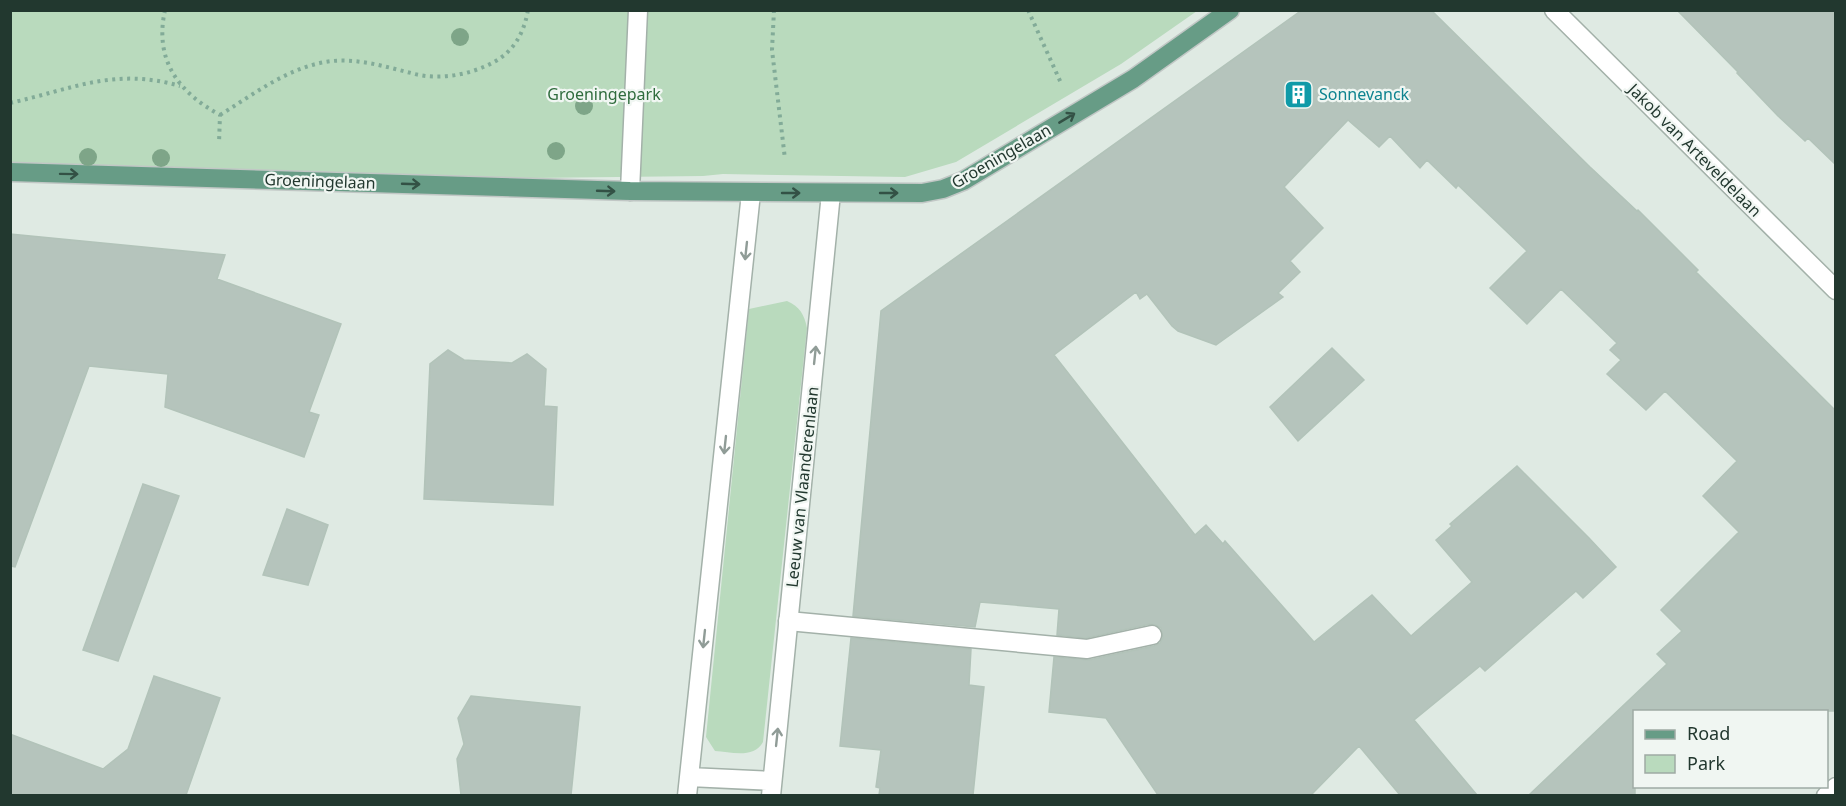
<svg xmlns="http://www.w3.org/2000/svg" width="1846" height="806" font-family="'Noto Sans',sans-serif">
  <rect width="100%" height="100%" fill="#dfeae3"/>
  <path fill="#b9dabd" d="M11,11H1197L1121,64L956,162L905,177L723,174L703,176L531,178L11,163Z
    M787,301C800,307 804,314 807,328L763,742C754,759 731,752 715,751L706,737L749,309Z"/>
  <path fill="#b5c4bc" stroke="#b2c3b9" stroke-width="1.5" d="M1302,10H1431L1590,167L1637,211L1638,210L1698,270L1696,272L1836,411V711H1635V795H1529L1667,664L1657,654L1682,631L1661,610L1739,532L1703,496L1737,461L1665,391L1646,410L1607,374L1621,360L1610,350L1617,343L1561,289L1527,324L1490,288L1527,251L1458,185L1456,188L1427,160L1420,168L1390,136L1379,147L1348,120L1284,187L1323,228L1290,261L1300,272L1278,293L1283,297L1216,345L1178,331L1172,326L1147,294L1140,299L1136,292L1054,355L1195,535L1206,525L1223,544L1225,541L1314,642L1372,595L1411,636L1472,582L1436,540L1452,526L1450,524L1517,466L1589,538L1616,567L1583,598L1576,591L1485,671L1480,666L1414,720L1477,795H1400L1359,746L1311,795H1158L1106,718L1049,712L1054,657L1089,660L1154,646L1160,643L1163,638L1161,628L1156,625L1150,624L1086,638L1057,635L1059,609L980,602L975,627L853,616L881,311Z
    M1677,10H1836V165L1808,138L1805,141L1778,116L1737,73L1738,72Z
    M10,234L225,255L217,279L341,324L309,412L319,415L304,457L165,407L168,374L89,366L15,567L10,566Z
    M1332,348L1364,380L1298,441L1270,407Z
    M448,350L464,360L512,363L527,354L546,369L544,406L557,407L553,505L424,499L430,364Z
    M143,484L179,496L118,661L83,650Z
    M287,509L328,525L308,585L263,575Z
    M851,638L971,649L969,685L984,687L973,795H879L880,788L876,787L881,750L840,746Z
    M154,676L220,698L186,795H10V734L103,769L128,749Z
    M471,696L580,707L571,795H461L457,759L464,744L458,718Z"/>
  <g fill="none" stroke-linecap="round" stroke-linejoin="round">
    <defs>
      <path id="service" d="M788,621L1087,649L1152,635"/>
      <path id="minor" d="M1554,10L1836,290
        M630,191L638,10
        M689,777L772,781
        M687,796L751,193
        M771,796L831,193
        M1826,796L1836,787"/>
      <path id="primary" d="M10,172L630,191L922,193L943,189L963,181L1133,79L1230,10"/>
    </defs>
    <use href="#service" stroke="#a3b1a9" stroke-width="21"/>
    <use href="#minor" stroke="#a3b1a9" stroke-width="21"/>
    <use href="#primary" stroke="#c1c7c5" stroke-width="21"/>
    <path stroke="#82ab98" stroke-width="4" stroke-dasharray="3 4.5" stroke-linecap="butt" d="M165,10C154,60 178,92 220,115L219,143
      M774,10L772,50L785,159
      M1028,10L1061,83
      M10,103C73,89 114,67 180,86
      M220,115C254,94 286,69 325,62C354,57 383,66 411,73C438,81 470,75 494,62C514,51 524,33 528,10"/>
    <use href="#service" stroke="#fff" stroke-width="18"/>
    <use href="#minor" stroke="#fff" stroke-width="18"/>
    <use href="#primary" stroke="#679c86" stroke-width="18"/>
  </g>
  <g fill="#7ea588">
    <circle cx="460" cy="37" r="9"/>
    <circle cx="584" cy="106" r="9"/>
    <circle cx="556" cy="151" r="9"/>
    <circle cx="88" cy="157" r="9"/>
    <circle cx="161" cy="158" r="9"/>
  </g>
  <defs><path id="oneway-shaft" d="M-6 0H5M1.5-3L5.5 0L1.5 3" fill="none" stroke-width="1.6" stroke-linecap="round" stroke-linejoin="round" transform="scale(1.5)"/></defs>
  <g stroke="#335145">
    <use href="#oneway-shaft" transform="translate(1067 118) rotate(-31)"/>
    <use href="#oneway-shaft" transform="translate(69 174) rotate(1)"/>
    <use href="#oneway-shaft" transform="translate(411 184) rotate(2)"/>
    <use href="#oneway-shaft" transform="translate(606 191) rotate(2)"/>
    <use href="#oneway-shaft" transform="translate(791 193)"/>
    <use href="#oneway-shaft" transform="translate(889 193)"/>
  </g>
  <g stroke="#909c97">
    <use href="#oneway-shaft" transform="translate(746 251) rotate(96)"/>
    <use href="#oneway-shaft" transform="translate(815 355) rotate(-84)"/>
    <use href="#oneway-shaft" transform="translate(725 445) rotate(96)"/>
    <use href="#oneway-shaft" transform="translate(704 639) rotate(96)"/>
    <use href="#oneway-shaft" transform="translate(777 737) rotate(-84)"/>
  </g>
  <defs>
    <symbol id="building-square" viewBox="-11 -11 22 22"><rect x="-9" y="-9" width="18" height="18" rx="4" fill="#0f9aa8" stroke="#f0f6f2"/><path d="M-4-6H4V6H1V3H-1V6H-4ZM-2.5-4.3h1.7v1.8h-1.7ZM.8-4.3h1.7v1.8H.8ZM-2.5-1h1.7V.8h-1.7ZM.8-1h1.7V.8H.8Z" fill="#fff"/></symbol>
  </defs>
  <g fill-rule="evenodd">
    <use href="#building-square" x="1282" y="78" width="33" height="33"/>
  </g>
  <g text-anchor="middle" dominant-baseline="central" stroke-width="4.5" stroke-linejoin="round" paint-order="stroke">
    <g font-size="16" fill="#2f6c3d" stroke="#f0f6f2">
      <text x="604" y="94">Groeningepark</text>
    </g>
    <g font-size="16" fill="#0d838f" stroke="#f0f6f2" text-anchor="start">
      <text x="1319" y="94">Sonnevanck</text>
    </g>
    <g font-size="16" fill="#22382f" stroke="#f0f6f2">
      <text transform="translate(1695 150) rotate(45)">Jakob van Arteveldelaan</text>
      <text transform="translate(1001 156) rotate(-30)">Groeningelaan</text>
      <text transform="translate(320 181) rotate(2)">Groeningelaan</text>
      <text transform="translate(802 487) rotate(-84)">Leeuw van Vlaanderenlaan</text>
    </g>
  </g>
  <rect width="1846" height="806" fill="none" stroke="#22382f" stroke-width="24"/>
  <rect x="1633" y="710" width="195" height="78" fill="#f0f6f2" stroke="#9eaaa4" stroke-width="1.5"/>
  <rect x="1645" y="730" width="30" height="9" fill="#679c86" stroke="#9eaaa4" stroke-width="1.5"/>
  <text x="1687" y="740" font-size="18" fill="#22382f">Road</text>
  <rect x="1645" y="755" width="30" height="18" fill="#b9dabd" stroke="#9eaaa4" stroke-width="1.5"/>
  <text x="1687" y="770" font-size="18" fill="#22382f">Park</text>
</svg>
